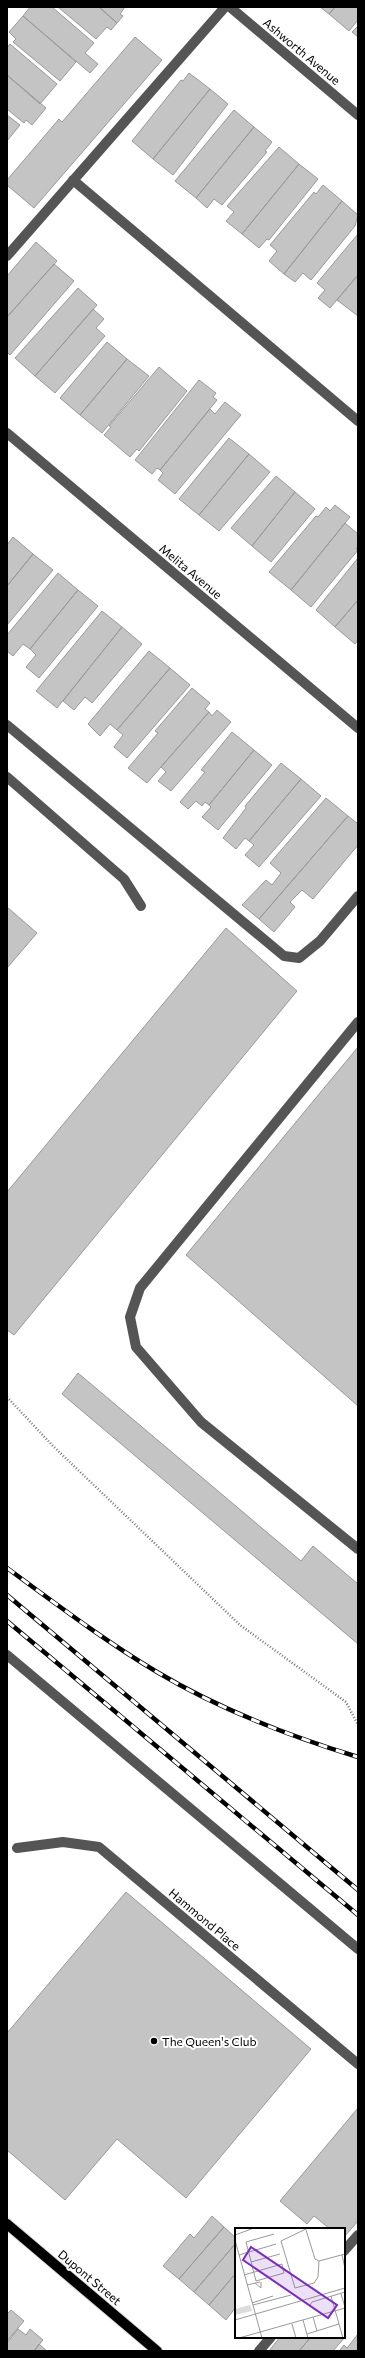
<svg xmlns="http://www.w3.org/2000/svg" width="365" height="2358" font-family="Commissioner,sans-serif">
  <rect width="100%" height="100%" fill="#fff"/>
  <path fill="#c4c4c4" stroke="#999" d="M30,7H52L94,43L85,53L98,64L90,73L23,16Z
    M58,7H99L117,23L111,30L107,27L96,39Z
    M99,7H125L120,14L123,16L117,23Z
    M320,7H335L329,14Z
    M335,7H358V20L349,31L329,14Z
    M23,16L76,62L60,81L13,42L16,39L9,32Z
    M358,26V37L352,32Z
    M135,37L162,60L34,208L7,185V180L59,119L62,122Z
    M10,44L57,84L40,104L7,75V48Z
    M189,73L210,89L153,159L132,141L181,80L183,81Z
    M7,75L46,108L32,125L26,120L24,123L7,109Z
    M210,89L228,104L173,175L153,159Z
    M234,110L254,127L196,198L175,181Z
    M7,115L20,125L7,141Z
    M254,127L272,142L265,151L267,152L222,205L214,199L207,208L196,198Z
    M279,147L299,164L242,234L226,221L234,212L227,206Z
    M299,164L318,179L269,240L267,239L259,248L242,234Z
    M323,185L342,201L284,274L269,261L277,251L270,245L314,192L316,194Z
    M342,201L358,215L355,226L311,280L303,273L295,282L284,274Z
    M358,234V275L330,308L318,298L325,290L317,283Z
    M36,242L57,261L7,317V276Z
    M54,264L74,281L10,355L7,352V317Z
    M358,275V316L337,300Z
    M78,288L97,305L35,376L15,358Z
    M93,309L104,319L96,328L105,336L55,393L35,376Z
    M107,342L127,359L80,415L60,398Z
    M127,359L149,376L102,433L80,415Z
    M159,367L187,391L139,451L137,449L130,457L104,435L111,427L109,426Z
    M199,380L216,393L213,397L217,400L160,470L157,468L152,474L135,460Z
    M225,402L241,415L175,494L158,480L163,473L160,470L210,409L215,414Z
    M229,438L249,454L199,515L179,499Z
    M249,454L270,472L219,531L199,515Z
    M276,476L295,492L252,546L231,528Z
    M295,492L315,509L271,562L252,546Z
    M335,505L350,517L291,590L269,572L316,516L318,517L326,507L330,511Z
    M345,523L358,534V546L356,549L358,550L311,607L291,590Z
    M13,537L33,554L7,586V545Z
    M33,554L53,570L7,625V586Z
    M358,558V600L335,627L316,610Z
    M58,573L78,590L30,649L23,644L13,656L7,651V635Z
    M78,590L98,606L39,678L26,667L36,655L30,649Z
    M358,600V640L355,644L335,627Z
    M102,611L122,627L57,708L36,691Z
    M122,627L142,644L92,703L85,697L74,710L63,701Z
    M149,651L170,668L117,730L110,724L100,736L88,724Z
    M170,668L190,685L127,758L114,747L123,735L117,730Z
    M192,688L210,703L205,709L209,712L147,783L128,768L158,733L155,731Z
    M217,710L231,722L171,791L158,781L166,772L161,767L209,712L212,716Z
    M232,732L254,750L209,805L205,802L202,806L196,801L188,809L180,802L205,772L201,770Z
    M254,750L272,765L218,830L202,817L211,807L209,805Z
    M281,763L301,779L249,841L245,838L236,849L223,838L246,808L245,806Z
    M301,779L321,796L259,867L245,855L254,845L249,841Z
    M326,798L348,816L259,919L242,905L266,880L272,885L281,873L270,863Z
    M348,816L358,824V845L313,899L302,890L290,902L295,907L274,932L259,919Z
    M7,907L37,933L7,968Z
    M226,928L297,991L14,1335L7,1330V1192Z
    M358,1047V1406L186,1255Z
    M78,1373L301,1561L313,1546L358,1584V1644L62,1394Z
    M126,1892L311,2049L186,2198L117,2139L65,2200L7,2150V2033Z
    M358,2108V2221L344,2237V2229H330L314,2216L307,2224L280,2201Z
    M212,2216L224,2227L179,2279L163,2266L190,2234L194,2238Z
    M224,2227L236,2238V2243L194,2292L179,2279Z
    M236,2243V2273L209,2305L194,2292Z
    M236,2273V2307L226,2320L209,2305Z
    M11,2310L24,2321L7,2341V2314Z
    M18,2329L26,2335L30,2329L43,2340L34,2351H7V2343Z
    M358,2334V2351H339L344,2345L347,2348Z
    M344,2335L346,2336L333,2351H299L311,2337H344Z
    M280,2337H311L299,2351H269Z
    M39,2344L47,2351H34Z"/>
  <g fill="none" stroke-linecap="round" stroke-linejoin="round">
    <defs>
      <path id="major" d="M7,2224L157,2351"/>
    </defs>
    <use href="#major" stroke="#dbdbdb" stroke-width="12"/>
    <path stroke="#777" stroke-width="2.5" stroke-dasharray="1 2" stroke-linecap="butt" d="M7,1397L53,1446L240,1625L346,1702L358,1725"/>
    <path stroke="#555" stroke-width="10" d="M230,7L358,115
      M73,180L358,421
      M7,256L225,7
      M7,433L358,728
      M7,725L284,956L299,958L320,941L358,896
      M7,777L124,879L141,906
      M358,1022L140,1288L130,1317L136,1347L201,1422L358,1549
      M7,1655L358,1949
      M17,1848L63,1842L99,1847L358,2064
      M344,2251L358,2235
      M259,2351L271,2337"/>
    <use href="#major" stroke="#000" stroke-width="10"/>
    <defs>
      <path id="rail" d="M7,1568C56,1604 105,1641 157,1672C219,1709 289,1736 358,1757
        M7,1595L358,1890
        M7,1621L358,1915"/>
    </defs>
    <use href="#rail" stroke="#000" stroke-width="4.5"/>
    <use href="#rail" stroke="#fff" stroke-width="3" stroke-dasharray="9" stroke-linecap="butt"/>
  </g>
  <circle fill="#000" stroke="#fff" stroke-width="1.5" cx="154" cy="2041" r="4"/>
  <g text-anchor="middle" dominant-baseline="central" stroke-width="4" stroke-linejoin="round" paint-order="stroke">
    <g font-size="12" fill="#000" stroke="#fff">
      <text transform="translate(302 51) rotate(40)">Ashworth Avenue</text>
      <text transform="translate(191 571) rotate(40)">Melita Avenue</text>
      <text transform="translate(205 1919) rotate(40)">Hammond Place</text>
      <text transform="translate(90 2277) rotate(40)">Dupont Street</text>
    </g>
    <g font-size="12" fill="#000" stroke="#fff" text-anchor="start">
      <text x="162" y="2041">The Queen's Club</text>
    </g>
  </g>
  <g transform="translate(235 2228)">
    <rect width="110" height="110" fill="#fff"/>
    <path d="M15,77L17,83L0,87V81Z" fill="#dcdcdc"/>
    <path fill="none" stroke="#999" stroke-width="1" d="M71,2L80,31L84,33L83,49L79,55L60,60L46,13L73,0M39,6L11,14L21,53L49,45L47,36M0,7L19,0M0,12L27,110M4,27L41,16M107,27L110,40M84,33L110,26M16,34L45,26M9,47L47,36M20,55L26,60V54M12,57L25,54M106,66L110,79M96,68L108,110M17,75L38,68M18,77L56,67M75,77L77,74L110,64M78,89L82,103M0,92L110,60M68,92L73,110M57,96L61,110M72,106L104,96M4,110L110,80"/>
    <path fill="#7b2cbf" fill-opacity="0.15" stroke="#7b2cbf" stroke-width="2" d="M16,19L102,77L93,90L8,32Z"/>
    <rect width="110" height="110" fill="none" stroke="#000" stroke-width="2"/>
  </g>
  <rect width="365" height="2358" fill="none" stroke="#000000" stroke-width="16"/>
</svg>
